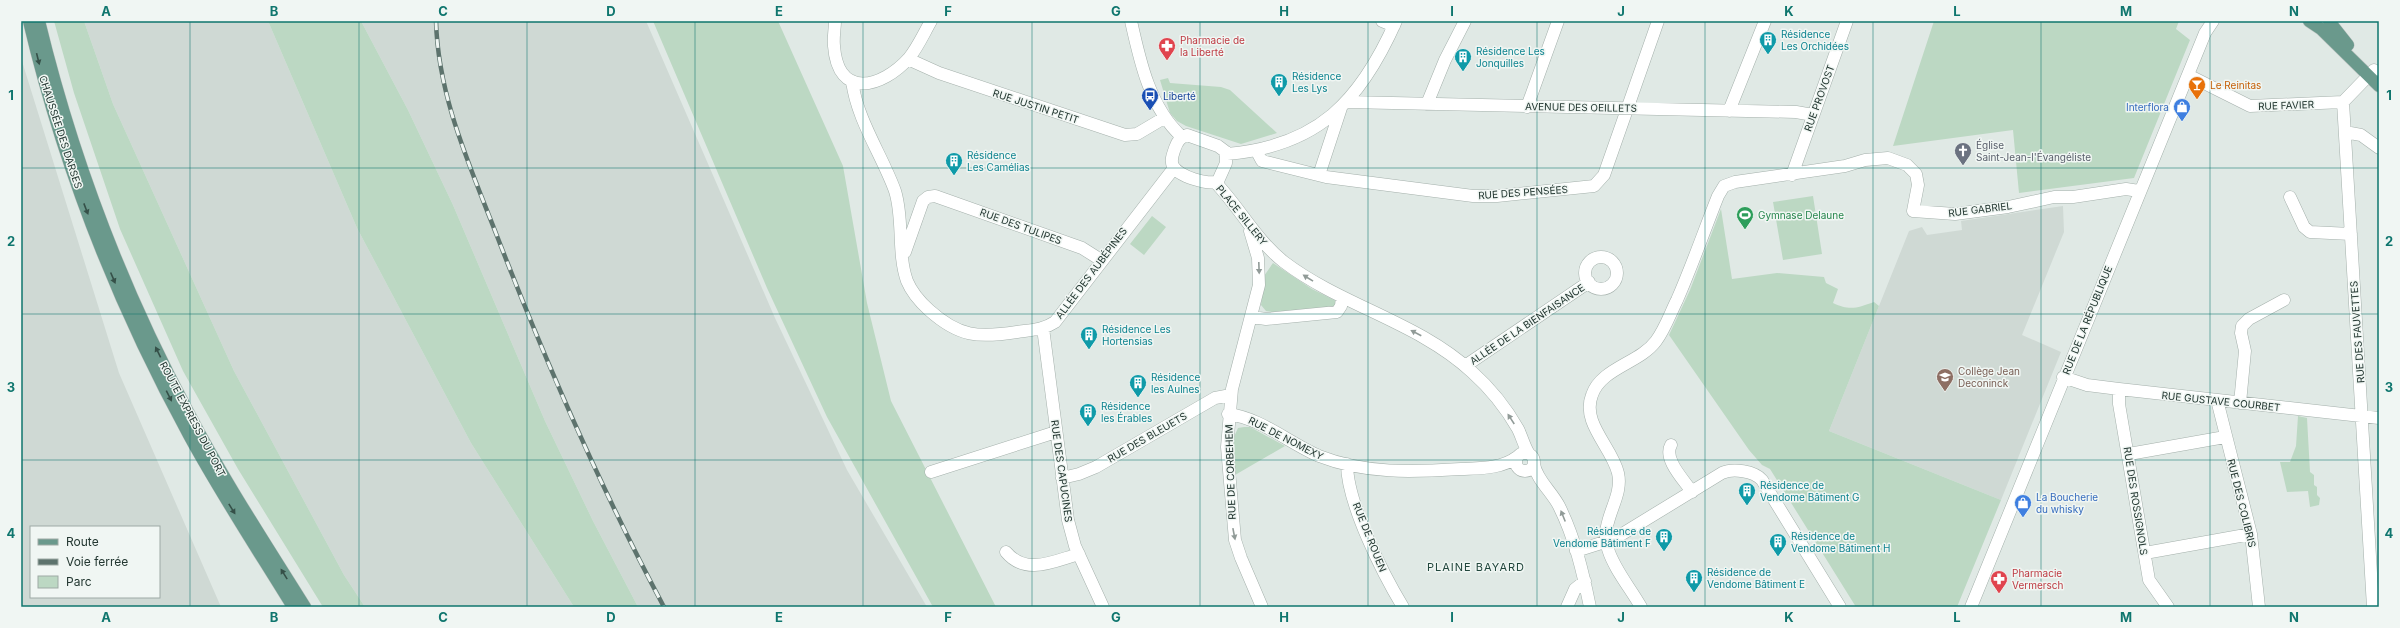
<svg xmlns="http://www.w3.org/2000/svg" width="2400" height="628" font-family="Inter,sans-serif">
  <rect width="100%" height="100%" fill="#e0e9e5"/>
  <path fill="#cfd9d4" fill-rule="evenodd" d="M84,21H268L357,228L471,443L574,607H365L344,575L234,371L113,104Z
    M361,21H646L775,318L847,470L927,607H638L593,521L545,421L453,205L408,110Z
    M21,58L119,373L221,607H21ZM31,527H159V597H31Z
    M2063,206L2064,232L2022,335L2061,352L2001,500L1829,431L1909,231L1922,227L1927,235L1962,230L1961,221Z"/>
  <path fill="#bcd8c3" d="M54,21H84L113,104L234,371L344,575L365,607H323L238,469L183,371L120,229L74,93Z
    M268,21H361L408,110L453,205L545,421L593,521L638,607H574L471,443L357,228Z
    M653,21H778L843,166L867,303L891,401L996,607H933L827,417L767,288Z
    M1934,21H2179L2176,29L2190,40L2134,178L2019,193L2013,130L1893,146Z
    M1168,78L1170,83L1221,87L1230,90L1277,133L1241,144L1186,126L1177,121L1170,113L1160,80Z
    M1813,196L1822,254L1783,260L1773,202Z
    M1721,209L1732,279L1777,273L1824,277L1826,283L1838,289L1833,303C1850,311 1857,308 1874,302L1879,306L1829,431L2001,500L1957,607H1856L1770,469L1762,465L1749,450L1669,335L1690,290Z
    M1152,216L1166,227L1144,255L1130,244Z
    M1273,263L1312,289L1338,302L1333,307L1272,312L1266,311L1261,305L1264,276Z
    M2298,416L2307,418L2310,472L2314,475V485L2317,487V495L2320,498L2319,505L2310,507L2308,491L2287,492L2280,462H2290L2296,446Z
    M1244,427H1250L1285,446L1235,475L1233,439L1238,428Z"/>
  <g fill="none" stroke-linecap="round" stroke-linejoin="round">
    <defs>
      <path id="minor" d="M835,21C835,29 833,37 834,46C838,100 882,88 909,58C918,47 924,33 931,21
        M1131,21C1140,62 1150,108 1182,137
        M1382,21L1394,26
        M908,59L939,73L1125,135L1137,134L1164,118
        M2188,75L2250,106L2343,102
        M852,81C857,120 882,155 895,191C904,219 897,253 907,281C912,293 919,301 929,310C959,337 978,338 1017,332C1031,330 1043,330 1055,322L1174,168
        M1348,102L1796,112L1813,115
        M1427,104L1445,60L1465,21
        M1527,107L1558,21
        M1729,111L1765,21
        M2345,132L2361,135L2379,148
        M1187,135L1218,146L1226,152V163L1218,181C1209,186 1178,176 1173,166C1170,160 1173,154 1175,148C1177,142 1180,137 1187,135Z
        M1256,150L1262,161L1326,177L1473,196H1497L1594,186L1604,175L1658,21
        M1227,154C1318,146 1360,102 1396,21
        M1319,175L1341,108
        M1792,175L1847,21
        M1215,182C1240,208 1256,240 1284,262C1342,306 1418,322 1472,372C1490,388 1506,408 1518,429C1522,437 1524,446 1529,454
        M2290,197L2304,227L2310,232L2351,234
        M1250,231L1258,258L1259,285L1232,389L1227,447L1235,540L1241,558L1262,607
        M905,252L923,201L928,197L935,196L1082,248L1101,260
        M1585 273a16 16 0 1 1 32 0a16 16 0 1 1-32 0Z
        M1252,317L1266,319L1337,312L1341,306L1342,297
        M1043,328L1068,520L1075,546L1103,607
        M1465,366L1589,282
        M2063,377L2087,385L2119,389L2379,418
        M2119,389V404L2149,580L2168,607
        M2217,400L2251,534L2259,607
        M2240,403L2245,351L2241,333L2242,326L2249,319L2284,300
        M1228,414C1261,418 1289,443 1319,456C1365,474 1412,472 1461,469C1480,468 1501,469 1517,457
        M1671,445C1663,459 1684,480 1692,492
        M1516 462a9 9 0 1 1 18 0a9 9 0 1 1-18 0Z
        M2129,454L2225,437
        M1347,464C1347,503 1383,574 1403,607
        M1534,464C1536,479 1552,492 1559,506C1575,538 1583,573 1590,607
        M931,472L1056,432
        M1062,478L1079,474L1096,467L1215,398L1231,395
        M1576,551L1614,539L1722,473C1733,468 1754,471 1762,480L1840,607
        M1006,552C1026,576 1054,561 1079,554
        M2145,553L2251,534
        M1567,607L1575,589L1585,581
        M1641,607C1631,589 1614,569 1608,549C1599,520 1624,499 1618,473C1612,447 1581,423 1592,395C1601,368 1640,363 1656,341C1665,329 1670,314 1677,300C1692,266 1704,231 1718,196L1724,186L1735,182L1845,166L1865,160L1888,158L1907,165L1916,174L1918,185L1913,211L1955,214L2008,207L2054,197H2073L2126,189L2139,191
        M1971,607L2205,33L2213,21
        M2373,607L2343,102L2374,70"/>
      <path id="major" d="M29,21C63,165 118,305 189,435C221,494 258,550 293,607
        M39,21C72,157 122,289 188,412C223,479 265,543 305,607
        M2309,21L2321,29L2379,86
        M2329,21L2348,45"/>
    </defs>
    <use href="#minor" stroke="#a4b0ab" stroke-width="13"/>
    <use href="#major" stroke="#bdc3c1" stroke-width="13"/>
    <use href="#minor" stroke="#fff" stroke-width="12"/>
    <use href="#major" stroke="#6a998c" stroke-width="12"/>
    <defs>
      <path id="rail" d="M436,21C438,97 470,166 497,236C546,363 600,487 664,607"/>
    </defs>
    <use href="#rail" stroke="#5d736d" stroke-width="4.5"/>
    <use href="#rail" stroke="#f0f6f3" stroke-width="3" stroke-dasharray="9" stroke-linecap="butt"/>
  </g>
  <defs><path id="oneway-solid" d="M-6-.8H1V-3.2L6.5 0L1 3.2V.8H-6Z"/></defs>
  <g fill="#355048">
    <use href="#oneway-solid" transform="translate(38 59) rotate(76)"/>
    <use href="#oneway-solid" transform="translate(86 209) rotate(69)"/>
    <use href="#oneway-solid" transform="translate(113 278) rotate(67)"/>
    <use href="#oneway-solid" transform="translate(158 352) rotate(-116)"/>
    <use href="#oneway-solid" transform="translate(169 396) rotate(63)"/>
    <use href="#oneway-solid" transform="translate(232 509) rotate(58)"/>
    <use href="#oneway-solid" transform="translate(284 574) rotate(-122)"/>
  </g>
  <g fill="#919b98">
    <use href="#oneway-solid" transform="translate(1259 268) rotate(88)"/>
    <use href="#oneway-solid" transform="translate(1308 278) rotate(-148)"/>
    <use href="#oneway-solid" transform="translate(1416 333) rotate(-152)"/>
    <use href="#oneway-solid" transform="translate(1511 419) rotate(-123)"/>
    <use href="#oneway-solid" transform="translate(1563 516) rotate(-112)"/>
    <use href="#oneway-solid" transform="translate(1234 534) rotate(79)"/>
  </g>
  <path fill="none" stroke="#0f766e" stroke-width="1" stroke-opacity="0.55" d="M190,21V607M359,21V607M527,21V607M695,21V607M863,21V607M1032,21V607M1200,21V607M1368,21V607M1537,21V607M1705,21V607M1873,21V607M2041,21V607M2210,21V607M21,168H2379M21,314H2379M21,460H2379"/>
  <defs>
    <symbol id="building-pin" viewBox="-11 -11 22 30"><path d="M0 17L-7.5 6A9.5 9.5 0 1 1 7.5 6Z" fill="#0f9aa8" stroke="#f0f6f3"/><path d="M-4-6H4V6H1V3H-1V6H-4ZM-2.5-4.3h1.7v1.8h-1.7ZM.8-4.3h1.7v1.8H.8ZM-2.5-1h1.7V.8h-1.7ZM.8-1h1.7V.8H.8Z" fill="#fff"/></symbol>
    <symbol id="pharmacy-pin" viewBox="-11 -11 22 30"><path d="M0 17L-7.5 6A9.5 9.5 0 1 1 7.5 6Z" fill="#e0444e" stroke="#f0f6f3"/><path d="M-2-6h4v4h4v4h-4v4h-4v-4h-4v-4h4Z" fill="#fff"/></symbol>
    <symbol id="bar-pin" viewBox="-11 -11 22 30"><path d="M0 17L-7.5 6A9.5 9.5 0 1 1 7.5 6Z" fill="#e8710a" stroke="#f0f6f3"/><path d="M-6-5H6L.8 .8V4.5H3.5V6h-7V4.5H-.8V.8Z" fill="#fff"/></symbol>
    <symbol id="bus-pin" viewBox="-11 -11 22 30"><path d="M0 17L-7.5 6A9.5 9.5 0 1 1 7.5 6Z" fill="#1a4fb4" stroke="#f0f6f3"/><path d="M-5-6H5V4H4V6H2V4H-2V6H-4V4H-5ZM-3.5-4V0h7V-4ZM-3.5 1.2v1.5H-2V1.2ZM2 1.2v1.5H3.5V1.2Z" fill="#fff"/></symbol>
    <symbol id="shop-pin" viewBox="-11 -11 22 30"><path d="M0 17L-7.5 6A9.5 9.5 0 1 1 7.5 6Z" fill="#3f7fe0" stroke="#f0f6f3"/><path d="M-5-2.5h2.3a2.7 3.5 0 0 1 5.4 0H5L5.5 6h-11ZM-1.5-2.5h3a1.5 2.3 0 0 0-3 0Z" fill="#fff"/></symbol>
    <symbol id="church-pin" viewBox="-11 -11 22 30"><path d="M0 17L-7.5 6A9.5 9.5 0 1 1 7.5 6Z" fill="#6b7280" stroke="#f0f6f3"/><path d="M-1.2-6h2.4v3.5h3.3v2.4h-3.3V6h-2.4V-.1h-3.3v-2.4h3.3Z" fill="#fff"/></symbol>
    <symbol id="stadium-pin" viewBox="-11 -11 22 30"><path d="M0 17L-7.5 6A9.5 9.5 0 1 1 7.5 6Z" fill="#2e9e5b" stroke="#f0f6f3"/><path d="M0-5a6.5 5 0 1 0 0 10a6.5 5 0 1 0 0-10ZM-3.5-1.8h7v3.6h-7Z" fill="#fff"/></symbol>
    <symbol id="school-pin" viewBox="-11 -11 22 30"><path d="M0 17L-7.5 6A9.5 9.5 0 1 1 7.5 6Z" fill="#8d6e63" stroke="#f0f6f3"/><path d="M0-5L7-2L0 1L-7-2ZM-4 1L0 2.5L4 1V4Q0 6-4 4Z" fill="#fff"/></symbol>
  </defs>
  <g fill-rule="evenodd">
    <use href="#building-pin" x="1758" y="30" width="20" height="27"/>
    <use href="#pharmacy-pin" x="1157" y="36" width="20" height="27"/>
    <use href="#building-pin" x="1453" y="47" width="20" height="27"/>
    <use href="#building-pin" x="1269" y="72" width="20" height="27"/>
    <use href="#bar-pin" x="2187" y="75" width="20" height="27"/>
    <use href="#bus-pin" x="1140" y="86" width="20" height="27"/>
    <use href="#shop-pin" x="2172" y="97" width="20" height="27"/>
    <use href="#church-pin" x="1953" y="141" width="20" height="27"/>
    <use href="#building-pin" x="944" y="151" width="20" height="27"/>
    <use href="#stadium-pin" x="1735" y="205" width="20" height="27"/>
    <use href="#building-pin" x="1079" y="325" width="20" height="27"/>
    <use href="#school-pin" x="1935" y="367" width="20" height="27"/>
    <use href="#building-pin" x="1128" y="373" width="20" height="27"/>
    <use href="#building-pin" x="1078" y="402" width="20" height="27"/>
    <use href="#building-pin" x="1737" y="481" width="20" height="27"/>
    <use href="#shop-pin" x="2013" y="493" width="20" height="27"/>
    <use href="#building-pin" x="1654" y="527" width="20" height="27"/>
    <use href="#building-pin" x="1768" y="532" width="20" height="27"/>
    <use href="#building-pin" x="1684" y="568" width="20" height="27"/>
    <use href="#pharmacy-pin" x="1989" y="569" width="20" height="27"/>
  </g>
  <g text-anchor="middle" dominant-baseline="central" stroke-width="3" stroke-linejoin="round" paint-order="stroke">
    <g font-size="10" fill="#0d838f" stroke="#f0f6f3" text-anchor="start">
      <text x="1781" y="34">Résidence<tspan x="1781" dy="12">Les Orchidées</tspan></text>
      <text x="1476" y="51">Résidence Les<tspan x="1476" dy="12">Jonquilles</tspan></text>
      <text x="1292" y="76">Résidence<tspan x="1292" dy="12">Les Lys</tspan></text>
      <text x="967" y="155">Résidence<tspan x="967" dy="12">Les Camélias</tspan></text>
      <text x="1102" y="329">Résidence Les<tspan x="1102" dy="12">Hortensias</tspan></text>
      <text x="1151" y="377">Résidence<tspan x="1151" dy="12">les Aulnes</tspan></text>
      <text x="1101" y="406">Résidence<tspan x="1101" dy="12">les Érables</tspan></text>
      <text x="1760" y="485">Résidence de<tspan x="1760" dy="12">Vendome Bâtiment G</tspan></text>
      <text x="1651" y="531" text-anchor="end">Résidence de<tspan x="1651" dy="12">Vendome Bâtiment F</tspan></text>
      <text x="1791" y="536">Résidence de<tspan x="1791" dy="12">Vendome Bâtiment H</tspan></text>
      <text x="1707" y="572">Résidence de<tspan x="1707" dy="12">Vendome Bâtiment E</tspan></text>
    </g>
    <g font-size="10" fill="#be3a42" stroke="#f0f6f3" text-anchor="start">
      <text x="1180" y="40">Pharmacie de<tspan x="1180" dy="12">la Liberté</tspan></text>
      <text x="2012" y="573">Pharmacie<tspan x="2012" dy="12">Vermersch</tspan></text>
    </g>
    <g font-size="10" fill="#c56008" stroke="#f0f6f3" text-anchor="start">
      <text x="2210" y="85">Le Reinitas</text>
    </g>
    <g font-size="10" fill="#164399" stroke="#f0f6f3" text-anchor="start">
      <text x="1163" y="96">Liberté</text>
    </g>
    <g font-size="10" fill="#233731" stroke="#f0f6f3">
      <text transform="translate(1819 98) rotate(-70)">RUE PROVOST</text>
      <text transform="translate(2286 105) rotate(-2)">RUE FAVIER</text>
      <text transform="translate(1036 106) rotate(18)">RUE JUSTIN PETIT</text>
      <text transform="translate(1581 107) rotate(1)">AVENUE DES OEILLETS</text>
      <text transform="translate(61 132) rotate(72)">CHAUSSÉE DES DARSES</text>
      <text transform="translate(1523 192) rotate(-4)">RUE DES PENSÉES</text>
      <text transform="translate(1980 209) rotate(-7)">RUE GABRIEL</text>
      <text transform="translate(1242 215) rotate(51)">PLACE SILLERY</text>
      <text transform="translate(1021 226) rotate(20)">RUE DES TULIPES</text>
      <text transform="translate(1091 273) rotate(-53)">ALLÉE DES AUBÉPINES</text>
      <text transform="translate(2087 320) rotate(-68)">RUE DE LA RÉPUBLIQUE</text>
      <text transform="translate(1527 324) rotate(-34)">ALLÉE DE LA BIENFAISANCE</text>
      <text transform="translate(2357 332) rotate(-94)">RUE DES FAUVETTES</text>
      <text transform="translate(2221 401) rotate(6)">RUE GUSTAVE COURBET</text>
      <text transform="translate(193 419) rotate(62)">ROUTE EXPRESS DU PORT</text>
      <text transform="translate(1147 437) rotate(-30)">RUE DES BLEUETS</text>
      <text transform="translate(1286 438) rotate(27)">RUE DE NOMEXY</text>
      <text transform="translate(1062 471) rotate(82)">RUE DES CAPUCINES</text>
      <text transform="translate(1230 472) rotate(-92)">RUE DE CORBEHEM</text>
      <text transform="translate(2136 501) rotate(81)">RUE DES ROSSIGNOLS</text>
      <text transform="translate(2242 503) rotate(76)">RUE DES COLIBRIS</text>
      <text transform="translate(1370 537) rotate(68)">RUE DE ROUEN</text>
    </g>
    <g font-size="10" fill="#366cbe" stroke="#f0f6f3" text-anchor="end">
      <text x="2169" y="107">Interflora</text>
      <text x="2036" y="497" text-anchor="start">La Boucherie<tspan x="2036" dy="12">du whisky</tspan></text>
    </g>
    <g font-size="10" fill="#5b616d" stroke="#f0f6f3" text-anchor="start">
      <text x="1976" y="145">Église<tspan x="1976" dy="12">Saint-Jean-l'Évangéliste</tspan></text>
    </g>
    <g font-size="10" fill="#27864d" stroke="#f0f6f3" text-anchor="start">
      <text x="1758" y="215">Gymnase Delaune</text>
    </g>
    <g font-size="10" fill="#785e54" stroke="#f0f6f3" text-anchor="start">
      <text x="1958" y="371">Collège Jean<tspan x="1958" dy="12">Deconinck</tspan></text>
    </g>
    <g font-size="11" letter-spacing="1" fill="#22473d" stroke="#f0f6f3">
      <text x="1476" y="567">PLAINE BAYARD</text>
    </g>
  </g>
  <rect width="2400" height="628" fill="none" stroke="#f0f6f3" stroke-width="44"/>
  <rect x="30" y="526" width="130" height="72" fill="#f0f6f3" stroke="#9eaaa5"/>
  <rect x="38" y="539" width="20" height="6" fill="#6a998c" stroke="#9eaaa5"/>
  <text x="66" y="546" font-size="12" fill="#233731">Route</text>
  <rect x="38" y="559" width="20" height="6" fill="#5d736d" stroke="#9eaaa5"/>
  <text x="66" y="566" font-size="12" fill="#233731">Voie ferrée</text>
  <rect x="38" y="576" width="20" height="12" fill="#bcd8c3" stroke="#9eaaa5"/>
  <text x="66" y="586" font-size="12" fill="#233731">Parc</text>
  <rect x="22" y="22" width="2356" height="584" fill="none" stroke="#0f766e" stroke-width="1.5"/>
  <g font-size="13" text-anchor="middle" font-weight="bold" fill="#0f766e">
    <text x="106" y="16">A</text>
    <text x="274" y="16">B</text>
    <text x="443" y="16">C</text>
    <text x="611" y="16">D</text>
    <text x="779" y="16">E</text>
    <text x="948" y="16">F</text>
    <text x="1116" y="16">G</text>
    <text x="1284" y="16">H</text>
    <text x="1452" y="16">I</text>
    <text x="1621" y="16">J</text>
    <text x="1789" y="16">K</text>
    <text x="1957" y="16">L</text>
    <text x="2126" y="16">M</text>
    <text x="2294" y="16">N</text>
    <text x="11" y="100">1</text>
    <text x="2389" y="100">1</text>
    <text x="11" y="246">2</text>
    <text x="2389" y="246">2</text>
    <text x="11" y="392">3</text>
    <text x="2389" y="392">3</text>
    <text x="11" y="538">4</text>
    <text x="2389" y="538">4</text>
    <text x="106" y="622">A</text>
    <text x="274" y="622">B</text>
    <text x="443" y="622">C</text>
    <text x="611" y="622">D</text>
    <text x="779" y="622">E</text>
    <text x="948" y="622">F</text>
    <text x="1116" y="622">G</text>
    <text x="1284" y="622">H</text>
    <text x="1452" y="622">I</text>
    <text x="1621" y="622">J</text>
    <text x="1789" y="622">K</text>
    <text x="1957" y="622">L</text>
    <text x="2126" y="622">M</text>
    <text x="2294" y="622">N</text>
  </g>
</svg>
